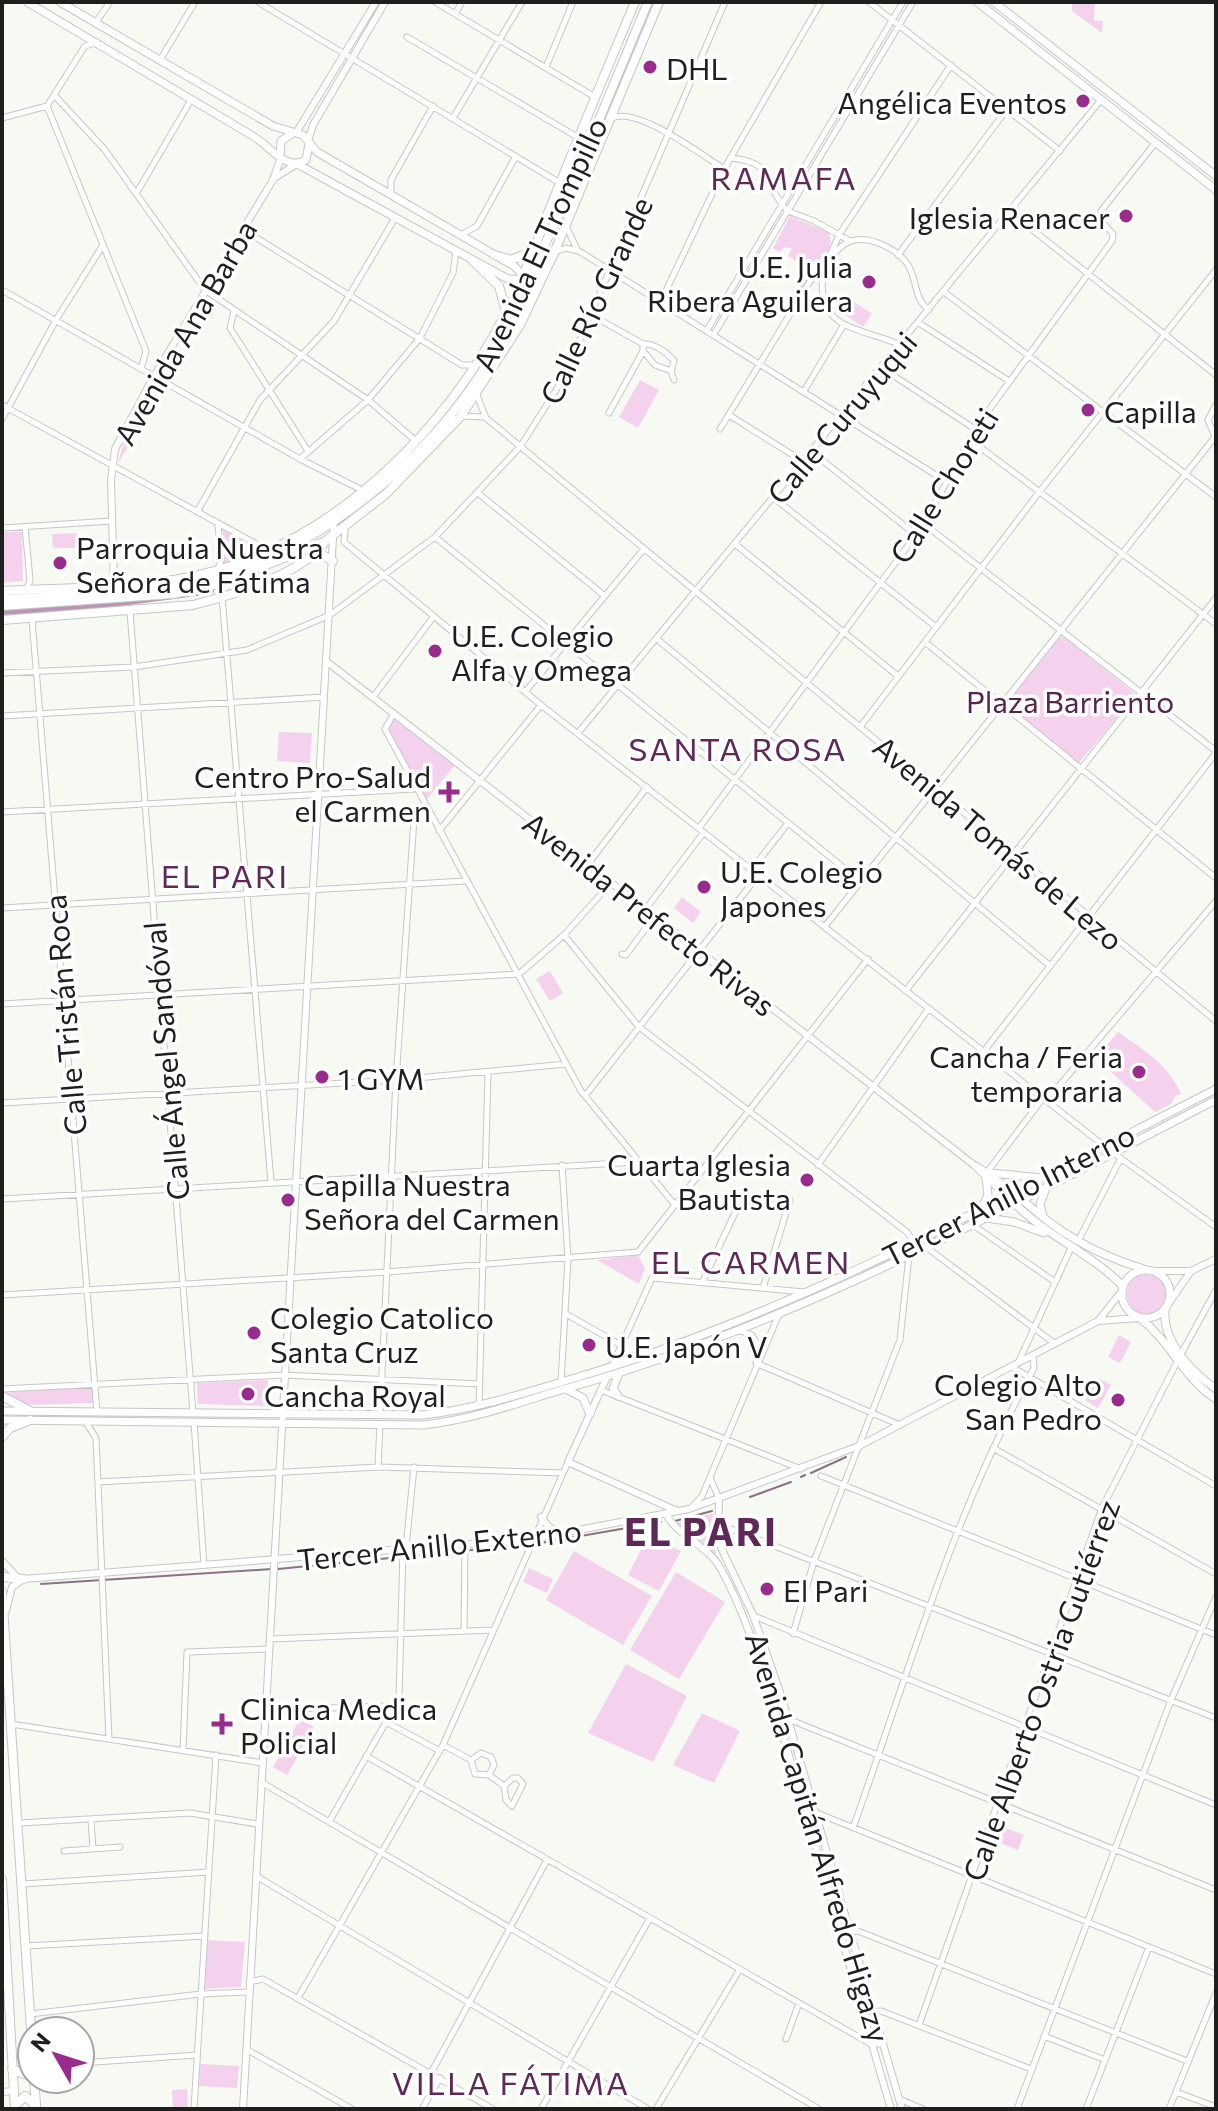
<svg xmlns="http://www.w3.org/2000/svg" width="1218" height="2111" font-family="Commissioner,sans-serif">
  <rect width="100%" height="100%" fill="#f6faf3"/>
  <path fill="#f4d2ed" d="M1072,2H1095L1094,20L1103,21L1102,33L1072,11Z
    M790,216L828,232C839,253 812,274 801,292L800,280L807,268L788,256L792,249L786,247L779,252L773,248Z
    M851,300L872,314L863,327L842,313Z
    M640,380L659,390L638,428L619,417Z
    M157,385L166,387L118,463L126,434Z
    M223,529L258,547L259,551L222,564Z
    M2,532H22L23,581L2,583Z
    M77,533V548H53L52,534Z
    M1060,637H1064L1133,692L1134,697L1078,764L1007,708L1006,703Z
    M393,718L455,765L425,801L387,728Z
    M279,732L312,733L310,763L277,761Z
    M682,897L701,912L693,923L674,908Z
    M550,971L563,993L550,1001L536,979Z
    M1118,1032C1144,1050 1169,1065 1181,1094L1176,1095L1171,1104L1155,1112L1100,1062L1098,1056Z
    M638,1255L645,1269L639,1284L597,1260Z
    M1127 1294a20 20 0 1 1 40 0a20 20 0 1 1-40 0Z
    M1119,1335L1131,1342L1120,1363L1108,1357Z
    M1098,1378L1111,1385L1098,1408L1085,1400Z
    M268,1380L267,1406L198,1404L197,1383Z
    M93,1386L94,1403L25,1405L2,1393Z
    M714,1513L712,1531L717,1560L705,1545L676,1523Z
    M649,1534L681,1551L659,1591L628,1575Z
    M574,1551L652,1596L623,1645L546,1600Z
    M529,1568L553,1579L547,1593L523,1582Z
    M676,1572L725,1602L679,1679L630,1650Z
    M626,1664L687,1696L653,1762L588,1733Z
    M702,1713L740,1731L714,1783L673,1765Z
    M300,1719L314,1727L301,1749L287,1741Z
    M286,1744L300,1752L287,1775L273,1767Z
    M1001,1826L1024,1835L1018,1850L995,1841Z
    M205,1940L245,1942L241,1987L204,1989Z
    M200,2064L239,2066L237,2088L199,2086Z
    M187,2089L188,2109H173L172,2090Z"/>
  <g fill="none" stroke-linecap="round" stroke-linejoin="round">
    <path stroke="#8c7286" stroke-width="2" d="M1205,1385L1216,1393
      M811,1473L846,1457
      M801,1477L805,1475
      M750,1497L791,1482
      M675,1521L712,1511
      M535,1544L661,1522
      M278,1569L524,1545
      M41,1584L272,1569"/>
    <path stroke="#bb95b3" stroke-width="6" d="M2,612L83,608L211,591"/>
    <defs>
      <path id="minor" d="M258,2L560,183
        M435,2L595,97
        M869,2L1060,151
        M455,14L462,2
        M96,22L110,2
        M407,37L579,138
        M160,60L195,2
        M546,67L573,2
        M55,96L105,150L205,290L368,400L416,441
        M47,106L146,351L141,369
        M2,118L47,106L85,46L95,43
        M453,118L522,2
        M612,118C637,106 702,155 724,169
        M730,158C779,162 762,186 788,211L814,221L850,241
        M136,194L191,100
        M391,194V180L433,106
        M1010,212L1216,375
        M567,228L576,247
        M242,229L462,365H475
        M461,235L477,226L516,156
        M555,252L566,248L579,251L947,482
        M898,255L1007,109
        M831,256C837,251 843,243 851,241C869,235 898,249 908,265C918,281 913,298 929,310
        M824,268C812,331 860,327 901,345
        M2,290L300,459L362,490
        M944,292L1216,497
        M661,301L724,169L821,2
        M234,311L230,328L308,451
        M593,316L643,344V351L609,413
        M919,323L1009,381
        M707,330L903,2
        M714,334L913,2
        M643,344C654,343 667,352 674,361L671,371
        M644,352L655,365L671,371L674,380
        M882,368L975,429
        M804,391L843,326
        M477,395L486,418L1216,1021
        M2,405L260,546L264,553
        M729,415L804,462
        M462,416L483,417
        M2,419L56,320L103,245
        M720,429L809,283L828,260L839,235L951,65
        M1215,437L1208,420L1216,405
        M969,439L1216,624
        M812,452L916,535
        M300,459L368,400L420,338L453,273L456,251
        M479,494L605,596
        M774,498L936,627
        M197,512L260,400L334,321L395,218
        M924,524L1216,751
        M25,527L30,580L27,589
        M2,528L112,521
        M345,530L344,542L541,705L1112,1152L1216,1227
        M435,537L860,881
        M735,544L898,676
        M218,569L221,560L218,524
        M222,597L271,1182
        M130,612L193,1413
        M32,619L97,1412
        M657,639L1049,965
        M925,642L1216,878
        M2,673L134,667L247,650L330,615L435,537L520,447L563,379L725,2
        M525,692L644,549
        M373,697L434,616
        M394,713L385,729L581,1091L675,1205
        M2,716L324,697
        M860,727L1040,491L1216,270
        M578,733L1101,100
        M2,812L414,789
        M699,828L924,524L975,429L1112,241L1113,234L1100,220L1101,211L1156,142
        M439,831L541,705
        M588,864L647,787
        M753,868L788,823
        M2,908L465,881
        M645,910L704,832
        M826,925L1215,437
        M564,935L639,1027L907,1232L914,1242
        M622,954L626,955L654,917
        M907,989L1216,598
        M2,1004L519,974L564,935L611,883
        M984,1051L1216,753
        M585,1096L760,873
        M2,1103L396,1080L566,1064
        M818,1165L929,1008
        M988,1171L1043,1098L1053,1093L1216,901
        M2,1199L638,1162
        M973,1225L1055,1282
        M1078,1241L1121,1158
        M926,1247L1054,1343
        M703,1281L741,1200L785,1195L790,1200L763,1288
        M2,1295L387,1272L638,1252L868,959
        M566,1314L621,1345
        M740,1331L752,1335L761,1351
        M1181,1354L1216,1290
        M756,1363L900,1425
        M1018,1363L1071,1248
        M612,1366L652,1278L804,1292
        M1012,1367L1216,1486
        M561,1382L568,1259L562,1165
        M2,1389L283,1375L480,1384
        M601,1390L801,1469
        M479,1405L488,1072
        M380,1415L396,1080L414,819L427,809
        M85,1421L96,1438L109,1739
        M194,1422L204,1565
        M993,1448L1216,1574
        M378,1467L380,1424
        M821,1476L1216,1635
        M710,1478L719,1498
        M98,1482L378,1467L563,1473
        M693,1506L702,1496L779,1314
        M718,1524L1216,1718
        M406,1548L414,1467
        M754,1616L1216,1805
        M464,1631L465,1544
        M793,1634L814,1561L900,1340L909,1256
        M270,1639L493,1630
        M265,1710L390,1706
        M788,1719L1216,1890
        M386,1722L440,1751
        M11,1724L263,1763
        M443,1745L471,1760
        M183,1750L187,1652L268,1649
        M366,1756L871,2044H881
        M471,1760L475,1774L489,1775L504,1786
        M471,1760L481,1753L491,1757L494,1765L489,1775
        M513,1778H518L523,1784L512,1806L506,1800L504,1786Z
        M261,1782L819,2109
        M817,1813L1216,1974
        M91,1820L93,1849
        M329,1822L386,1722L390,1706L399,1699L403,1549
        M20,1823L190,1813L257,1824
        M853,1828C908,1674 954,1511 1034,1368L1033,1356
        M64,1851L120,1847
        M256,1876L648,2109
        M23,1884L209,1872
        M849,1932L858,1931L1187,2061
        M26,1946L205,1936
        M249,1982L263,1979L493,2109
        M298,1998L443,1745L568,1462
        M872,2012L881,2011L1031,2069
        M30,2014L201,1994L248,1992
        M919,2025L1102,1508L1177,1362
        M1044,2036L1105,2060
        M786,2039L799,2003
        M246,2049L352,2109
        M80,2063L197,2055
        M431,2073L547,1860
        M1176,2092L1216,2107
        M899,2099L923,2109
        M194,2109L216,1755
        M422,2109L440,2078
        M541,2109L650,1918
        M656,2109L740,1969
        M1017,2109L1171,1700L1216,1597
        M1086,2109L1149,1947
        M1169,2109L1216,1993"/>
      <path id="tertiary" d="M296,133L376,2
        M308,141L313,125L385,2
        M276,177L295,165
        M114,586L111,480L115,449L154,376L273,180L281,157
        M326,661L974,1165L1007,1197
        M977,1166L1016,1193
        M1153,1271H1191L1216,1259
        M1169,1303L1191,1271
        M1098,1321L1122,1291
        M606,1379L568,1462L677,1511
        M719,1499L718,1541L753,1615L780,1692L902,2109
        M666,1514C678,1537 708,1545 721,1569C751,1624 767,1687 786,1746C823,1866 855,1989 891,2109
        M541,1517L549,1527L561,1533
        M2,1561L17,1577
        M6,1611L12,1587L24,1579L531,1539L689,1509L859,1446L1098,1321L1139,1318
        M2,2092L14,2091
        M243,2109L334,520"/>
      <path id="secondary" d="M27,2L253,136C270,146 286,172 306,160L309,144
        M60,2L273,126L303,135L317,152L514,266L528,280L526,307
        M977,2L1216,190
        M994,2L1216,176
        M280,157L281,141L293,133
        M299,165L508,279L528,280L547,265
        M991,1173L1043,1178
        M1021,1198C1056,1232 1097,1255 1144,1269
        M1014,1203C1047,1236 1090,1253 1123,1286
        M981,1210L988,1195L986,1178
        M1043,1216L1040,1204L1045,1191
        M987,1218L1014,1222L1044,1233
        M1122 1294a24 24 0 1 1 48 0a24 24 0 1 1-48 0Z
        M1165,1310C1162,1342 1192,1372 1216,1389
        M1141,1319C1171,1342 1183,1378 1216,1399
        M618,1376L613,1388L618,1396
        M566,1389L583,1398L590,1414
        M2,1411L423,1415C479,1409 534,1390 588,1374C809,1307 1011,1193 1216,1089
        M2,1420L423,1425C472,1420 517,1403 564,1389C794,1325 1005,1208 1216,1100"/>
      <path id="primary" d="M495,255L511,260L533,251
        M473,261L499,286L506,312
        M317,552L333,561
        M2,591C74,587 149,590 218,570C343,533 446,428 505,315C527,272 542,226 561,181C585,121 610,62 635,2
        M2,599C73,596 150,596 219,576C323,546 423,463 482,372C500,343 513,311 528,280C572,189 609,95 648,2
        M2,606L173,594L218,584L324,542L386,494L461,416L520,325L554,253L659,2
        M2,620L193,605C232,595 300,575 324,543
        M2,1396L30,1411
        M2,1437L10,1428L30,1420
        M2,1577L24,1579
        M2,1592L32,2044
        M2,1879L15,2109
        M12,2069L24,2074L32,2069
        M34,2079L36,2104
        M15,2106L25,2096L36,2106"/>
    </defs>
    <use href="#minor" stroke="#c4c8c2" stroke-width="7"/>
    <use href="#tertiary" stroke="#c4c8c2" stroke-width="8"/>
    <use href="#secondary" stroke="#c4c8c2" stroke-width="9"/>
    <use href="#primary" stroke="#c4c8c2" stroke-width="10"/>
    <use href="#minor" stroke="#fff" stroke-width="5"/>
    <use href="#tertiary" stroke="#fff" stroke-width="6"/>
    <use href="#secondary" stroke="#fff" stroke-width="7"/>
    <use href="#primary" stroke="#fff" stroke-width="8"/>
  </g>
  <g fill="#982b8c" stroke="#fff" stroke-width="3">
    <circle cx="650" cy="67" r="8"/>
    <circle cx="1083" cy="101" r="8"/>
    <circle cx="1126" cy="216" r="8"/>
    <circle cx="869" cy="282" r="8"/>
    <circle cx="1088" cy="410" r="8"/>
    <circle cx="60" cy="563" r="8"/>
    <circle cx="435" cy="651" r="8"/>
    <path d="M445 780h8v8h8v8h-8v8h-8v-8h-8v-8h8z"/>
    <circle cx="704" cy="887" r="8"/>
    <circle cx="1139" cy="1072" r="8"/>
    <circle cx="322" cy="1077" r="8"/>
    <circle cx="807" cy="1180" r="8"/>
    <circle cx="288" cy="1200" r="8"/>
    <circle cx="254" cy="1333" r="8"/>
    <circle cx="589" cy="1345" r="8"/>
    <circle cx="248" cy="1394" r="8"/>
    <circle cx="1118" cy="1400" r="8"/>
    <circle cx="767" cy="1589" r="8"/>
    <path d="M218 1712h8v8h8v8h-8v8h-8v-8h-8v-8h8z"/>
  </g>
  <g text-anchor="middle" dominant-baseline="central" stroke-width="7" stroke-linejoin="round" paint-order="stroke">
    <g font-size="30" fill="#1e201e" stroke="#fff" text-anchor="start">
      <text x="666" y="67">DHL</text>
      <text x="1067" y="101" text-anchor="end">Angélica Eventos</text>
      <text x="1110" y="216" text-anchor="end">Iglesia Renacer</text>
      <text x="853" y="265" text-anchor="end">U.E. Julia<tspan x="853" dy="34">Ribera Aguilera</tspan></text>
      <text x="1104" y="410">Capilla</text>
      <text x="76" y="546">Parroquia Nuestra<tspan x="76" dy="34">Señora de Fátima</tspan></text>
      <text x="451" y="634">U.E. Colegio<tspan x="451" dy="34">Alfa y Omega</tspan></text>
      <text x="431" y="775" text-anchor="end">Centro Pro-Salud<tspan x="431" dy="34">el Carmen</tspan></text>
      <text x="720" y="870">U.E. Colegio<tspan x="720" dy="34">Japones</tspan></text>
      <text x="1123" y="1055" text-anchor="end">Cancha / Feria<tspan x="1123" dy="34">temporaria</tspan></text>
      <text x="338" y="1077">1 GYM</text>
      <text x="791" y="1163" text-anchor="end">Cuarta Iglesia<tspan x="791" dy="34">Bautista</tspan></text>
      <text x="304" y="1183">Capilla Nuestra<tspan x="304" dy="34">Señora del Carmen</tspan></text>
      <text x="270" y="1316">Colegio Catolico<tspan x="270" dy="34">Santa Cruz</tspan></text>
      <text x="605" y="1345">U.E. Japón V</text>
      <text x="1102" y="1383" text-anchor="end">Colegio Alto<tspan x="1102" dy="34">San Pedro</tspan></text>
      <text x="264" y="1394">Cancha Royal</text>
      <text x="783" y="1589">El Pari</text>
      <text x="240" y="1707">Clinica Medica<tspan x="240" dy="34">Policial</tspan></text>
    </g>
    <g font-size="30" fill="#1e201e" stroke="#fff">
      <text transform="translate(539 244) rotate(-65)">Avenida El Trompillo</text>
      <text transform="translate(595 300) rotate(-65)">Calle Río Grande</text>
      <text transform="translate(184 332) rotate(-60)">Avenida Ana Barba</text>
      <text transform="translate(841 417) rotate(-50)">Calle Curuyuqui</text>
      <text transform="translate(943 485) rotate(-58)">Calle Choreti</text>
      <text transform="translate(999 842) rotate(40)">Avenida Tomás de Lezo</text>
      <text transform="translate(650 913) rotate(38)">Avenida Prefecto Rivas</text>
      <text transform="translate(64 1015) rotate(-95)">Calle Tristán Roca</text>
      <text transform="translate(165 1061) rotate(-95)">Calle Ángel Sandóval</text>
      <text transform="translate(1008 1194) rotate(-27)">Tercer Anillo Interno</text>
      <text transform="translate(439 1544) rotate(-6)">Tercer Anillo Externo</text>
      <text transform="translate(1040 1690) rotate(-70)">Calle Alberto Ostria Gutiérrez</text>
      <text transform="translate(819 1837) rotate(73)">Avenida Capitán Alfredo Higazy</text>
    </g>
    <g font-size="30" fill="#55254e" stroke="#fff">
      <text x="1070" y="700">Plaza Barriento</text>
    </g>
    <g font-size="32" letter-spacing="2" fill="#5f2957" stroke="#fff">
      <text x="784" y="177">RAMAFA</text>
      <text x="738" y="748">SANTA ROSA</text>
      <text x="225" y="875">EL PARI</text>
      <text x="751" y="1261">EL CARMEN</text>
      <text x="511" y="2082">VILLA FÁTIMA</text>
    </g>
    <g font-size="38" font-weight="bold" letter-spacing="2" fill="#5f2957" stroke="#fff">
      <text x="701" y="1530">EL PARI</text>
    </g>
  </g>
  <rect width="1218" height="2111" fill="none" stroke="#1e201e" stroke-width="8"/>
  <g transform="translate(56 2055) rotate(309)"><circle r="38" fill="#ffffff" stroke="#a5a6a5" stroke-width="2"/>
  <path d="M0-6L14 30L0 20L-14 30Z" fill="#982b8c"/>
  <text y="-12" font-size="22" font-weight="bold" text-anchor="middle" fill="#1e201e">N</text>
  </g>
</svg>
